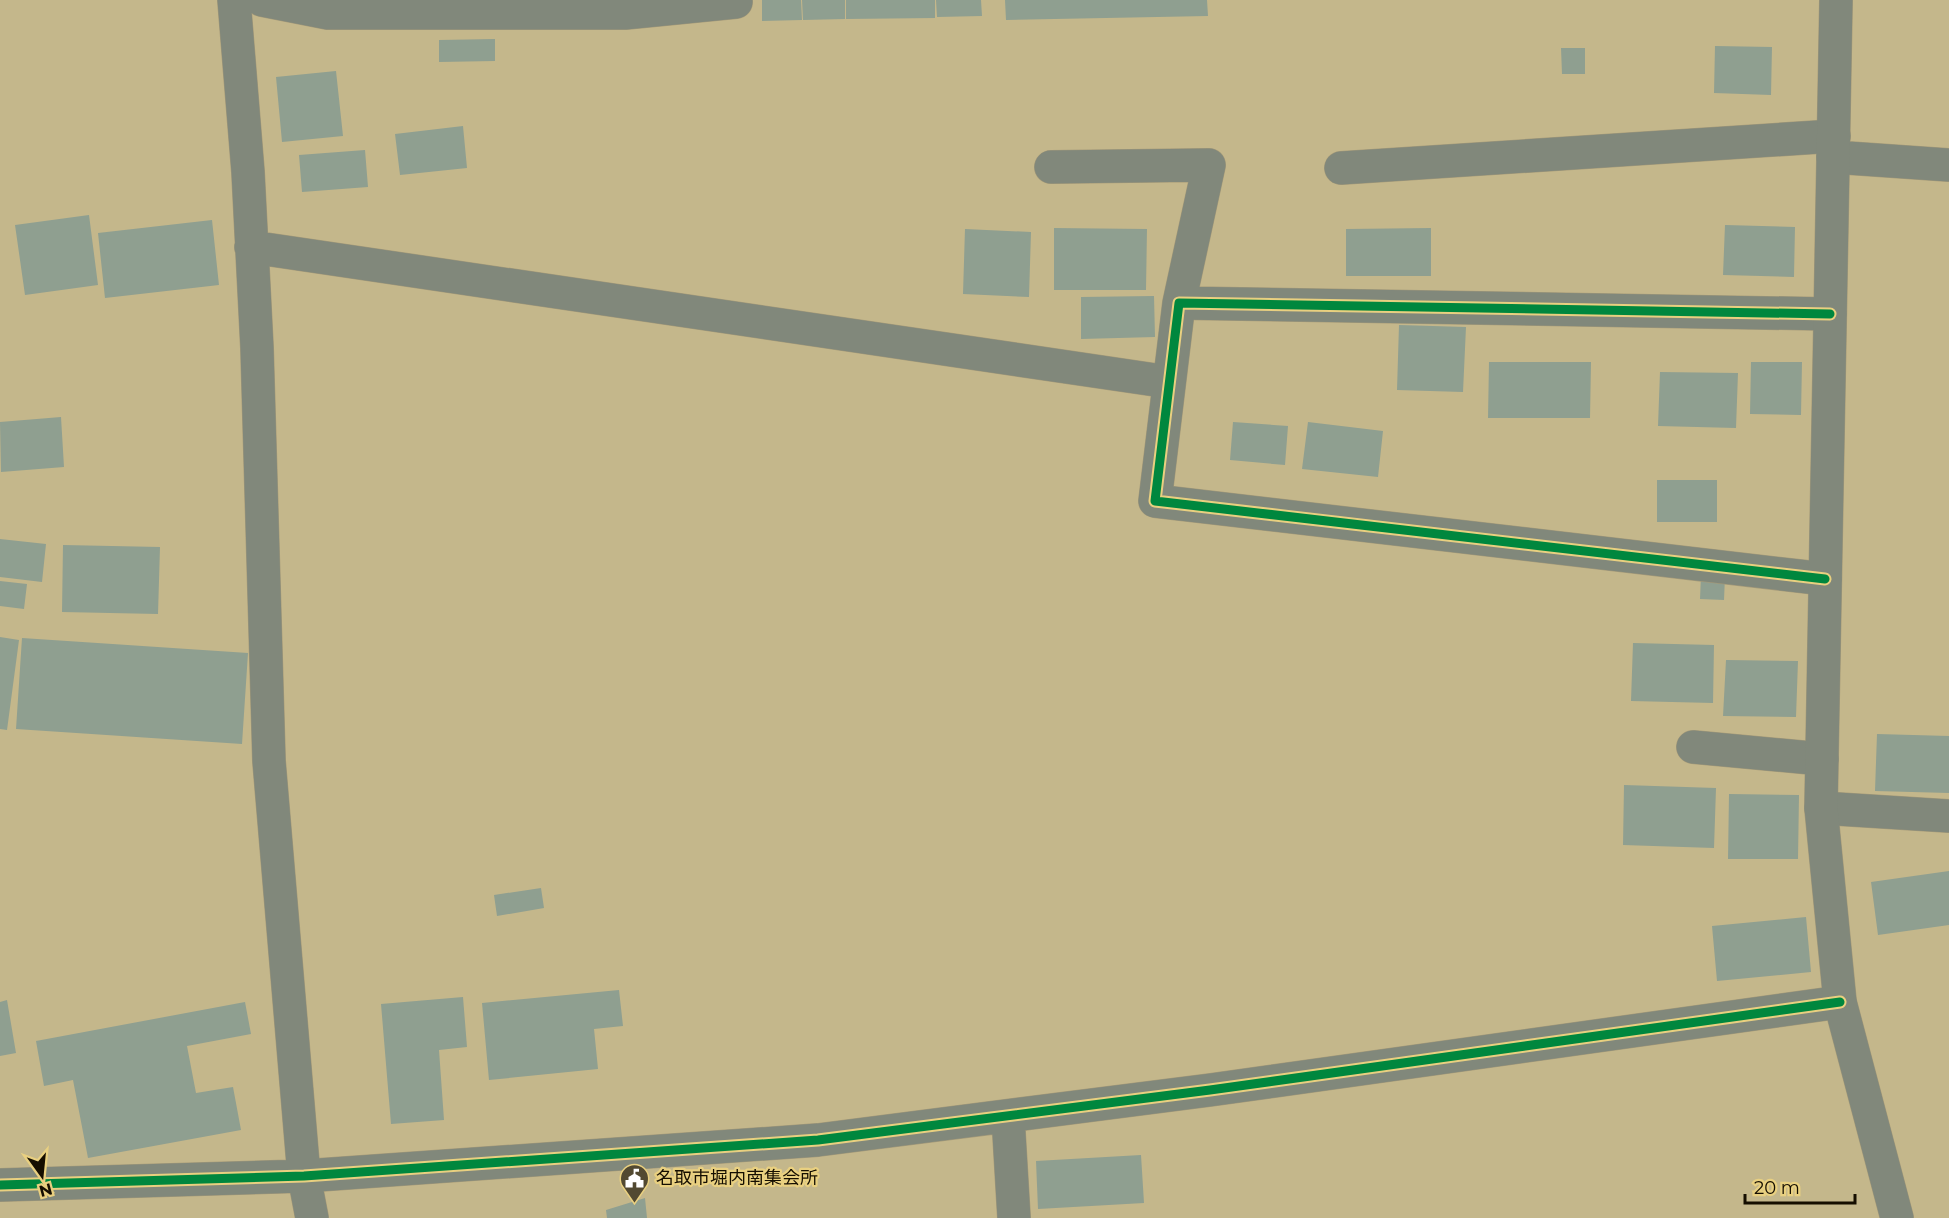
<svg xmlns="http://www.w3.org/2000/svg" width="1949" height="1218" font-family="Montserrat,'Noto Sans JP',sans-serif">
  <rect width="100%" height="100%" fill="#c4b78b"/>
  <path fill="#8f9f90" d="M762,0H801L802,20L762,21Z
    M802,0H845V19L803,20Z
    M846,0H935V18L846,19Z
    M936,0H981L982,16L937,17Z
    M1005,0H1207L1208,16L1006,20Z
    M495,39V61L439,62V40Z
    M1715,46L1772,47L1771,95L1714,93Z
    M1561,48H1585V74H1562Z
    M336,71L343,136L282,142L276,77Z
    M463,126L467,168L400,175L395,134Z
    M365,150L368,187L302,192L299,155Z
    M89,215L98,285L25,295L15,225Z
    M212,220L219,285L105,298L98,233Z
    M1725,225L1795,227L1794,277L1723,275Z
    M1054,228L1147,229L1146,290H1054Z
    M1431,228V276H1346V229Z
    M965,229L1031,232L1029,297L963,294Z
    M1154,296L1155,337L1081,339V297Z
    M1399,325L1466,327L1463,392L1397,390Z
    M1489,362H1591L1590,418H1488Z
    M1751,362H1802L1801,415L1750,414Z
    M1660,372L1738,373L1736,428L1658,426Z
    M61,417L64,467L1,472L0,422Z
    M1233,422L1288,426L1285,465L1230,460Z
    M1308,422L1383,431L1378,477L1302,469Z
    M1657,480H1717V522H1657Z
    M0,539L46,544L42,582L0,577Z
    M63,545L160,547L158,614L62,612Z
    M1701,575L1725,576L1724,600L1700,599Z
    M0,581L27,584L24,609L0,606Z
    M0,637L19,640L7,730L0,729Z
    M22,638L248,653L242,744L16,729Z
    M1633,643L1714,645L1713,703L1631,701Z
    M1726,660L1798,661L1796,717L1723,716Z
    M1877,734L1949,736V793L1875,791Z
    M1624,785L1716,788L1714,848L1623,845Z
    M1729,794L1799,795L1798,859H1728Z
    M1949,871V925L1878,935L1871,882Z
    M541,888L544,908L497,916L494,895Z
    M1806,917L1811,972L1717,981L1712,926Z
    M619,990L623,1026L594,1029L598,1069L489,1080L482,1003Z
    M463,997L467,1047L439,1050L444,1120L391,1124L381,1004Z
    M7,1000L16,1053L0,1056V1002Z
    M245,1002L251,1034L187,1046L196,1093L233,1087L241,1130L88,1158L73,1080L44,1086L36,1041Z
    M1141,1155L1144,1203L1038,1209L1036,1161Z
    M645,1198L647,1218H607L606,1210Z"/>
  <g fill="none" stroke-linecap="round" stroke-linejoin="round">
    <defs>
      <path id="minor" d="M234,0L248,172L257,348L269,761L304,1176L312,1218
        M262,0L328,13H625L736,2
        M1833,157L1949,165
        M1051,167L1209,165L1179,303
        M1341,168L1834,136
        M251,247L1169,382
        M1825,579L1155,501L1179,303L1830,314
        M1693,747L1822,759
        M1821,808L1949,816
        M1008,1117L1014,1218
        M0,1185L304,1176L818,1140L1210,1090L1840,1002"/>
      <path id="tertiary" d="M1836,0L1821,808L1840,1002L1897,1218"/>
    </defs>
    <use href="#minor" stroke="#a39979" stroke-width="34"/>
    <use href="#tertiary" stroke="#a39979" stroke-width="34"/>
    <use href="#minor" stroke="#81887b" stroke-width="33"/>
    <use href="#tertiary" stroke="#81887b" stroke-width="33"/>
    <defs>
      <path id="cycleway" d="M1825,579L1155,501L1179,303L1830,314
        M0,1185L304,1176L818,1140L1210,1090L1840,1002"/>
    </defs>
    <use href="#cycleway" stroke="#e9d080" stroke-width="13"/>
    <use href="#cycleway" stroke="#00873e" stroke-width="9"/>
  </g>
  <defs>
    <symbol id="civic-pin" viewBox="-11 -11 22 30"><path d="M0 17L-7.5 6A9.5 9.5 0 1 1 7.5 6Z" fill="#524931" stroke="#e9d080"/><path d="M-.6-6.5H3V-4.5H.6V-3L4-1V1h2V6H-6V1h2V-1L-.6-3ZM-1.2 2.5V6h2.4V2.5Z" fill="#fff"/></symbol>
  </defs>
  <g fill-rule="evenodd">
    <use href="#civic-pin" x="618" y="1162" width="33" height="45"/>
  </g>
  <g text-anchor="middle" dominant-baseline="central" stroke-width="4.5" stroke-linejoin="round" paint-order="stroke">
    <g font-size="18" fill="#150e00" stroke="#e9d080" text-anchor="start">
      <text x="656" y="1178">名取市堀内南集会所</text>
    </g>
  </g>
  <g transform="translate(42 1176) rotate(165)" stroke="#e9d080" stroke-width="4.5" paint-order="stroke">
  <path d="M0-4.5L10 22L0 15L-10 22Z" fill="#150e00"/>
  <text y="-9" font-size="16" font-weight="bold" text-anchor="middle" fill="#150e00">N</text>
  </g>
  <path d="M1745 1194v9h110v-9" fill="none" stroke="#150e00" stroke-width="3"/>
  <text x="1754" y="1194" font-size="18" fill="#150e00" stroke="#e9d080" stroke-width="4.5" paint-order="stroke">20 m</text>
</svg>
